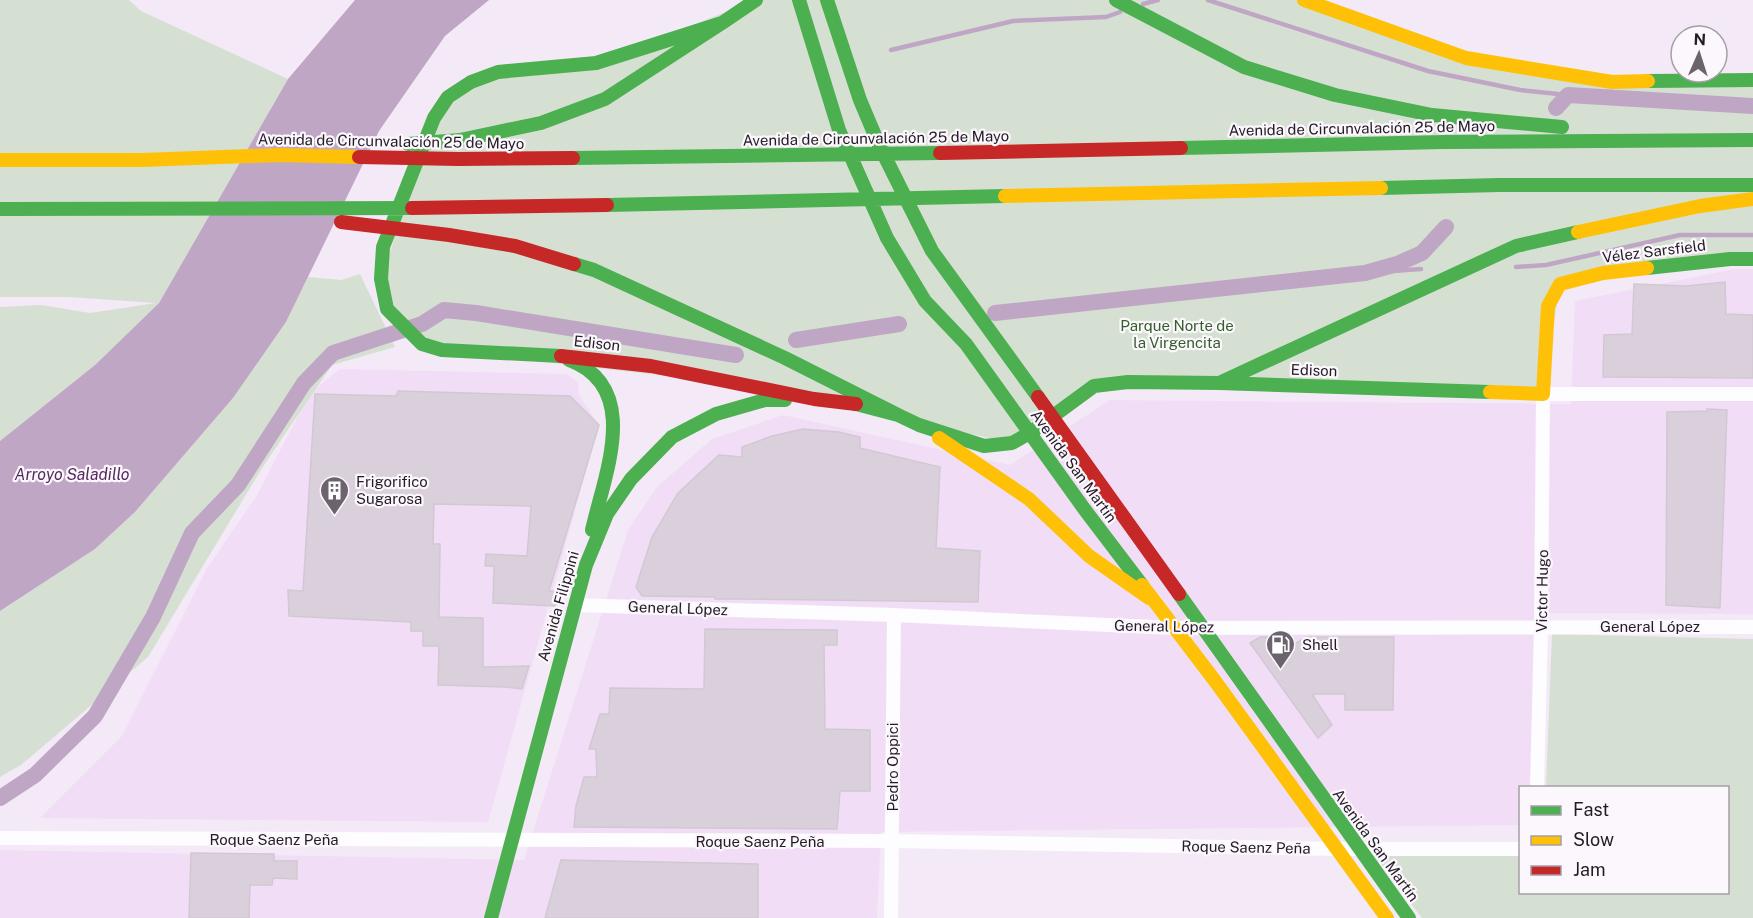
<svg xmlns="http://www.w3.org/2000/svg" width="1753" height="918" font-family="'Public Sans',sans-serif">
  <rect width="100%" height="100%" fill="#f4e9f7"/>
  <path fill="#f1def6" d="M1735,269H1753V614L1537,613L1530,787L1520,788V825L881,832L877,918H0V850L524,860L628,530L657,487L712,439L783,415L1010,465L1110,400L1571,404L1575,301Z
    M340,369L566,374L578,382L579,395L599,425L488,822L40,818L122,736L206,570L257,495L310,393Z"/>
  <path fill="#d5e0d3" d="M0,0H129L141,11L288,79L159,303L95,365L0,441V307L41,305L90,313L156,303L69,297H0Z
    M756,0H1304L1466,58L1555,74L1753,80V259L1560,284L1543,394L1094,386L1012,443L736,384L442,350L404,328L381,279L434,118L471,82L596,63Z
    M360,274L395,347L332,365L262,468L148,657L21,765L0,777V611L95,549L135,512L233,398L286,322L308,277L341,280Z
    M1552,634L1753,639V918H1422L1375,856L1520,852V892H1728V788L1546,787Z"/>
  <path fill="#c0a6c5" d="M355,0H489L445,36L379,131L286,322L233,398L135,512L95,549L0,611V441L95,365L159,303L288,79Z"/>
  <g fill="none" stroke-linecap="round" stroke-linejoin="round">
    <path stroke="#c0a6c5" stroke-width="4.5" d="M1208,0L1428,71L1520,90L1568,95
      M1143,4L1158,0
      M891,50L1013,21L1106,17L1120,12
      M1516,267L1546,265L1680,235H1753
      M1365,273L1421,269"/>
    <path stroke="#c0a6c5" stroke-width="16" d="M1556,108L1568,95L1753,106
      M995,313L1365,273L1397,264L1422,253L1446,227
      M796,340L899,324
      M0,798L35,775L95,716L153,617L192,533L238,485L304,383L333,353L422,324L444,310L476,313L736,355"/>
  </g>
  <path fill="#dad0dc" stroke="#d1c8d3" stroke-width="1.5" d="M1725,282L1726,314L1753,315V378L1603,377L1604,335L1632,334L1634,284L1686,286Z
    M398,391L570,396L599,425L549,591H562L555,606L493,603L494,566H485L486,554L527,556L531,506L434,504L433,544H440L439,617L483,618V667L529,666L522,689L505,687L438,685L439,646H423V631H411V622L289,616L288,590L303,591L315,394L396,396Z
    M1707,409L1727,410L1720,608L1666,605L1667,412L1707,411Z
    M803,429L839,432L860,437V448L940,467L936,548L980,551L978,602L738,599H715V597L642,596L636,587L652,537L678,493L719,455L742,457V447L772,436Z
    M705,629L837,630V645H824L825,729L870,730V791H840L837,829L574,827L576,806L584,777H597L596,749H589L600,714H609L610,688L704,689Z
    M1260,637H1270L1272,640L1277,637H1288L1295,644L1306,637H1394L1393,710H1345V694H1312L1332,725L1318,738L1250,643Z
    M191,853L274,854V861H297V879L273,878L272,885H250L249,918H189Z
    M561,860L758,864V918H545Z"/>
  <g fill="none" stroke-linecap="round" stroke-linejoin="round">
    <path stroke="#fdfcfe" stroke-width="14" d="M575,605L894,615L1175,628L1753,627
      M1537,788L1541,626L1543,394H1753
      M0,838L892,841L1337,849H1520
      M891,918L894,615"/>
    <path stroke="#4caf50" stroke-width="14" d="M799,0L839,130L887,238L925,301L966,344L1085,510L1142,585
      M827,0L860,100L879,145L932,251L1038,397
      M1116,0L1244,67L1335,95L1432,115L1562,127
      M1648,81L1753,80
      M408,144L460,140L541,123L605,99L722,23
      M1181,148L1444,142L1753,140
      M573,158L940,153
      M1381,188L1499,185H1753
      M607,205L1005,196
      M0,209L412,208
      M574,264L594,270L785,358L898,415
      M1647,268L1730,259H1753
      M561,356L442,350L422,344L387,309L381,279L383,247L434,118L448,97L471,82L498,72L596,63L722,23L756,0
      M569,360C643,387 604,476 592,530
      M1219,383L1516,246L1578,232
      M856,404L898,415L919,425L984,446L1012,443L1030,433L1094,386L1128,382L1219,383L1490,392
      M1179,594L1409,918
      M491,918L586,565L607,514L631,479L672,437L716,414L765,400H785"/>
    <path stroke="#ffc107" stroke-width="14" d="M1304,0L1466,58L1612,82L1648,81
      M0,160H142L280,155L359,157
      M1005,196L1381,188
      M1578,232L1700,206L1753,199
      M1490,392L1543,394L1548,306L1560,284L1603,273L1647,268
      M939,438L1029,499L1089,556L1149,598
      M1142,585L1215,681L1387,918"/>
    <path stroke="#c62828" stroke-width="14" d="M940,153L1181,148
      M359,157L458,159L573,158
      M412,208L607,205
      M341,222L449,235L515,246L574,264
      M561,356L651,366L814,399L856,404
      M1038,397L1179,594"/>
  </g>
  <defs>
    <symbol id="building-pin" viewBox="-11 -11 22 30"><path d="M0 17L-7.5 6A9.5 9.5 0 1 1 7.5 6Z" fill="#6c636e" stroke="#fbf7fc"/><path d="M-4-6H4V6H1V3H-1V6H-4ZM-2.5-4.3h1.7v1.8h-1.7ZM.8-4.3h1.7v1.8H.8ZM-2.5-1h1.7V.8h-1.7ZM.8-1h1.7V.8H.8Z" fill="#fff"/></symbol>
    <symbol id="fuel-pin" viewBox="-11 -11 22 30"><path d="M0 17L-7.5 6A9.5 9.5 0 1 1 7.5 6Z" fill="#6c636e" stroke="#fbf7fc"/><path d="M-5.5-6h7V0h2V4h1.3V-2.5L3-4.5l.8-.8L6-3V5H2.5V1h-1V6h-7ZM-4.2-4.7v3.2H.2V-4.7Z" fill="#fff"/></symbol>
  </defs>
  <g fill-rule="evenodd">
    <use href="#building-pin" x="318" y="474" width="33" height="45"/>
    <use href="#fuel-pin" x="1264" y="628" width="33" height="45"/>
  </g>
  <g text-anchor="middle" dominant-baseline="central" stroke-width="4.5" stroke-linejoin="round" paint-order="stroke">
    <g font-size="15" fill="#231b25" stroke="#fbf7fc">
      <text transform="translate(1362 128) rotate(-1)">Avenida de Circunvalación 25 de Mayo</text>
      <text transform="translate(876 138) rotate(-1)">Avenida de Circunvalación 25 de Mayo</text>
      <text transform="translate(391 141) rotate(1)">Avenida de Circunvalación 25 de Mayo</text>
      <text transform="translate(1654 251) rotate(-7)">Vélez Sarsfield</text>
      <text transform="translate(597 343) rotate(6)">Edison</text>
      <text transform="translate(1314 370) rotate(2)">Edison</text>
      <text transform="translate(1074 466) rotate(54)">Avenida San Martín</text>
      <text transform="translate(1542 591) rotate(-89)">Victor Hugo</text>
      <text transform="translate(558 606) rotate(-74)">Avenida Filippini</text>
      <text transform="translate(678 608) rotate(2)">General López</text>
      <text transform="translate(1164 626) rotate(1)">General López</text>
      <text x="1650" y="626">General López</text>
      <text transform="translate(892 767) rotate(-90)">Pedro Oppici</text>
      <text x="274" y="839">Roque Saenz Peña</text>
      <text x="760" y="841">Roque Saenz Peña</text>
      <text transform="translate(1376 845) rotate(54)">Avenida San Martín</text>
      <text transform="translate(1246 847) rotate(1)">Roque Saenz Peña</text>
    </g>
    <g font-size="15" fill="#336029" stroke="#fbf7fc">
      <text x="1177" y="325">Parque Norte de<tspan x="1177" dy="17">la Virgencita</tspan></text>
    </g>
    <g font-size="15" fill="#231b25" stroke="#fbf7fc" text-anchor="start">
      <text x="356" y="481">Frigorifico<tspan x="356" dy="17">Sugarosa</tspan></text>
      <text x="1302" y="644">Shell</text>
    </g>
    <g font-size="16" font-style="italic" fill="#542a5e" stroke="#fbf7fc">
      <text x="72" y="474">Arroyo Saladillo</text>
    </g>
  </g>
  <rect x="1519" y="786" width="210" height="108" fill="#fbf7fc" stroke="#a59fa6" stroke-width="1.5"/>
  <rect x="1531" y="806" width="30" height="9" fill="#4caf50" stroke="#a59fa6" stroke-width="1.5"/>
  <text x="1573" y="816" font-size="18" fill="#231b25">Fast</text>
  <rect x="1531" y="836" width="30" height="9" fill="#ffc107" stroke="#a59fa6" stroke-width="1.5"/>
  <text x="1573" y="846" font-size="18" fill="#231b25">Slow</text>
  <rect x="1531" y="866" width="30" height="9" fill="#c62828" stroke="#a59fa6" stroke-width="1.5"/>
  <text x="1573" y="876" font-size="18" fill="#231b25">Jam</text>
  <g transform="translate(1699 54) rotate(3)"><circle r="28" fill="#fbf7fc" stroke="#a59fa6" stroke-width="1.5"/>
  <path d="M0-4.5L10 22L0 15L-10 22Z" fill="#6c636e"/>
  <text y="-9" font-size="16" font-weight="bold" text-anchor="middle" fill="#231b25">N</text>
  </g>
</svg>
